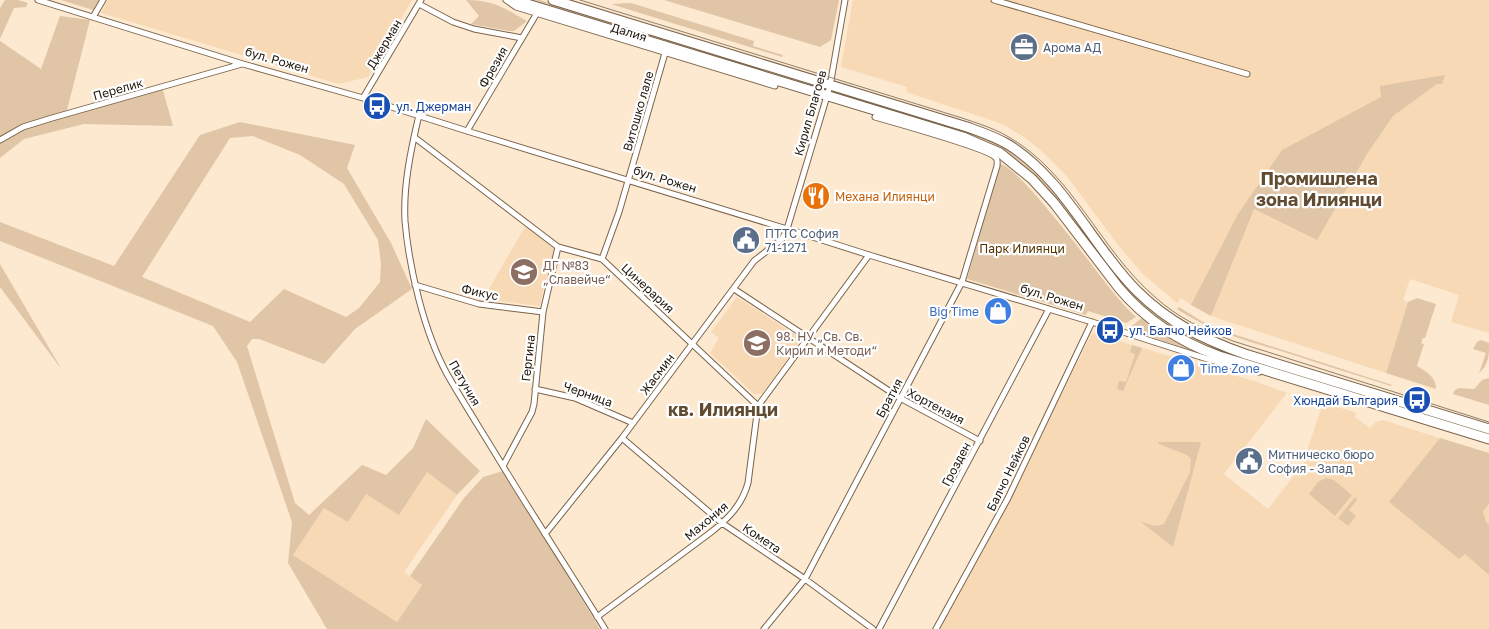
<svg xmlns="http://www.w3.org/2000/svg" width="1489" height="629" font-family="'Golos Text',sans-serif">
  <rect width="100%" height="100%" fill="#fde8d0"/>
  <path fill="#f8d9b5" d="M108,0H412L368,77L339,84L101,13Z
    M853,0H1489V333L1451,322L1459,295L1410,279L1403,300L1408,302L1386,373L1217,318L1191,305L1181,298L1177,303L1142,273L1118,245L1066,175L1039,149L1024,137L1004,125L991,120L906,92L907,87L841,67Z
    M526,225L555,250L545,282L540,306L483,299Z
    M737,297L802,339L762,394H754L710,353L719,338L711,332Z
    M1092,333L1257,382L1287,393L1224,474L1268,509L1306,460L1304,459L1323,403L1354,412L1356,414L1355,417L1370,428L1376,422L1383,420L1452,442L1489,472V629H939L1009,499Z
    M427,472L457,495L404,572L422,584L397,622L293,555L324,508Z"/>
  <path fill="#e0c6a7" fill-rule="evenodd" d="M5,0H18L28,3L26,7L14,8L0,39V8Z
    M61,0H99L93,10Z
    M466,0C493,0 504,8 527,21L514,31H509L471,24L479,16Z
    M530,0H540L813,84L812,87Z
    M573,0L759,57L758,59L569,1Z
    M664,0H839L831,40L820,47Z
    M631,3L754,41L753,46L783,55L782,57L611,4Z
    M60,16L90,20L66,114L162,87L173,126L84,124L24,139L0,158V41L41,69Z
    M1445,75L1442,84H1437L1393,116L1367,154L1317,240L1254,209L1211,316L1191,305L1238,214L1282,150L1381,97L1380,86Z
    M843,93L984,137C1054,170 1078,236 1128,288C1144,304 1161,316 1179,329L1427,413L1426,417C1384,404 1342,391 1299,378C1244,361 1190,347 1145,308C1087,257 1057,174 984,140L842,96Z
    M240,122L355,145L347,168L391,243L412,289L355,329L324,364L259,339H252L247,346L295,503L309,515L362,465L386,475L413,448L426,419L480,471L457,495L427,472L399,515L366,494L348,522L324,508L293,555L397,622L422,585L410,576L464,498L483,477L503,471L600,629H327L288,563L292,522L237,362L213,326L0,241V222L114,266L200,135ZM253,136L300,155L344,184L378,240L381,264L380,282L359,308L346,317L284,289L250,322L142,277L230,138Z
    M807,128L812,129L804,158L798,156Z
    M1000,164C1020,166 1099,276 1117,297C1123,304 1129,311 1136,317L1126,323L1088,311L1086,315L967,279Z
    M0,264L62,370L0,287Z
    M1417,298L1436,304L1425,338H1423L1421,343L1424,344L1417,366C1427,372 1436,377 1436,389L1386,373L1408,302Z
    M1179,307L1203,322L1230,333L1392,385L1391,386C1356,375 1320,364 1284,352C1247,341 1210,331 1177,309Z
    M1143,317L1178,342L1188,348L1237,366L1128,329Z
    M1481,340L1489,343C1489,355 1489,365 1479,373L1486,353L1473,349L1477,342Z
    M1132,345L1142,348L1123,391L1117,389L1119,381L1126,382L1135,354L1130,352Z
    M1489,378V405L1453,394L1455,390L1459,388L1474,389L1482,380Z
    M1440,438L1489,453V504L1483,511L1486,522L1489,525V575L1465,554L1459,559L1389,502Z
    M1158,442H1201L1173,547L1140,521C1148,524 1156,528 1164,524L1190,472L1191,459L1187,455L1159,444Z
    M1326,478L1334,480L1352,495L1335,516L1309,494L1318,482Z
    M1355,497L1357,500L1349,510L1356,516L1348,526L1338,518Z"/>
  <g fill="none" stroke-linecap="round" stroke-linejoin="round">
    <defs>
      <path id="minor" d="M38,0L243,64L363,98L467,131L800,233L869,255L1092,322L1201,357L1235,367L1259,372
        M506,0L516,7L775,86
        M994,0L1247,74
        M419,4L453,22L474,29L522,38
        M93,17L103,0
        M363,98L421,0
        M419,115C411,149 403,186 405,221C409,268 424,332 447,374C463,402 481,430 498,458C533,516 570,572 605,629
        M467,131L537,13
        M414,137L558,247L602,259L758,406
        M0,140L23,127L52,118L242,64
        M602,259L619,212L665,53
        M415,285L479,304L543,312
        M734,289L900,398L980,441
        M535,389L575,398L633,423
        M622,438L722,523L805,579L873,629
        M503,466L532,412L534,404L543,312L558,247
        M545,534L622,438L754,261L782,239L787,229L830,86L845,0
        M597,617L710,533C728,519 742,505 748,483L758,406L869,255
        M764,629L805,579L962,282L997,166C997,163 998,160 996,158C990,149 892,122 875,117
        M879,629L1049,309
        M936,629L1008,498L1092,322"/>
      <path id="primary" d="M514,0L963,137L1000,153L1032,179L1054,203L1119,288C1146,320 1180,342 1219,356L1489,439
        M553,0L967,127C981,132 996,137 1009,145C1065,180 1092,246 1137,291C1169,323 1203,339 1245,354L1489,429"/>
    </defs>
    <use href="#minor" stroke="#7b644a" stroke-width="7"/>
    <use href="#primary" stroke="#7b644a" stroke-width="11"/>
    <use href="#minor" stroke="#fff" stroke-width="5"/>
    <use href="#primary" stroke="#fff" stroke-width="9"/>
    <path stroke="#8f806e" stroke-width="1" d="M580,0L962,118C977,123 993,128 1007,136C1073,173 1099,249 1155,297C1178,318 1204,330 1233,341L1489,422"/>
  </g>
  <defs>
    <symbol id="office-disc" viewBox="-11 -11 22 22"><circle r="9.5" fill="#5c6f8a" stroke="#fff"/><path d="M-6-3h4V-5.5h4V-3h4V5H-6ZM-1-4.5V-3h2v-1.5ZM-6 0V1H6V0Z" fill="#fff"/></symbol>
    <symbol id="bus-disc" viewBox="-11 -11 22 22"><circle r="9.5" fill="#1a4fb4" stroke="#fff"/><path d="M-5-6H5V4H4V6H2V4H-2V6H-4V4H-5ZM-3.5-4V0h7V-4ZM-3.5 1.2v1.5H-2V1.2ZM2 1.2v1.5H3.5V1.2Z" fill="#fff"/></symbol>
    <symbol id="restaurant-disc" viewBox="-11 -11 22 22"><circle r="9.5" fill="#e8710a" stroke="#fff"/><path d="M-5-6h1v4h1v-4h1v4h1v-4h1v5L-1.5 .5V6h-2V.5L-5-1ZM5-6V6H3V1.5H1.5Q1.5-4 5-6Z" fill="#fff"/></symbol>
    <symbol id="civic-disc" viewBox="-11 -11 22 22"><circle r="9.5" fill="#5c6f8a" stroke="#fff"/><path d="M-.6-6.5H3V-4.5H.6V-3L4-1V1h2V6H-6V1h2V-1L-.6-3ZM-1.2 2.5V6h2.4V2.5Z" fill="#fff"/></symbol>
    <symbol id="school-disc" viewBox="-11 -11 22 22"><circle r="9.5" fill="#8d6e63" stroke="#fff"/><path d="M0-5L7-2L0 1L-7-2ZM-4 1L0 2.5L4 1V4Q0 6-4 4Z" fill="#fff"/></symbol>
    <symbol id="shop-disc" viewBox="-11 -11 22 22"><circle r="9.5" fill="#3f7fe0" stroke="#fff"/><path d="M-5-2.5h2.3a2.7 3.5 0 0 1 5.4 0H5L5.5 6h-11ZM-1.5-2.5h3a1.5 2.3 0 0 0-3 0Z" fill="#fff"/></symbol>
  </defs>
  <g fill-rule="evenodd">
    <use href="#office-disc" x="1008" y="31" width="32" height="32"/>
    <use href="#bus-disc" x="361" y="90" width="32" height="32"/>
    <use href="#restaurant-disc" x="800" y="180" width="32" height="32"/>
    <use href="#civic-disc" x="730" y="224" width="32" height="32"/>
    <use href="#school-disc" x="508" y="256" width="32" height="32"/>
    <use href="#shop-disc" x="982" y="295" width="32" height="32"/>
    <use href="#bus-disc" x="1094" y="314" width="32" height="32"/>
    <use href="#school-disc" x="741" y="327" width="32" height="32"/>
    <use href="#shop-disc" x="1165" y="352" width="32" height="32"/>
    <use href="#bus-disc" x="1401" y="384" width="32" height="32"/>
    <use href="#civic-disc" x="1233" y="445" width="32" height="32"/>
  </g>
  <g text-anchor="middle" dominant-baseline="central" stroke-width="4.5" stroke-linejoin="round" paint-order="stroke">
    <g font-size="12" fill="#1f160b" stroke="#fff">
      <text transform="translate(629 32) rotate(17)">Далия</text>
      <text transform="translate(384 44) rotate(-59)">Джерман</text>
      <text transform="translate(277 60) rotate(16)">бул. Рожен</text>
      <text transform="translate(493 67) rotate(-60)">Фрезия</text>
      <text transform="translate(118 89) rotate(-16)">Перелик</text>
      <text transform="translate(638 111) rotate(-74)">Витошко лале</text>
      <text transform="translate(810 113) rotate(-74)">Кирил Благоев</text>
      <text transform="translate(665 179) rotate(17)">бул. Рожен</text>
      <text transform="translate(648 288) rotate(43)">Цинерария</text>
      <text transform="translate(480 292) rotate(12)">Фикус</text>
      <text transform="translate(1052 297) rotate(17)">бул. Рожен</text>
      <text transform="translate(528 358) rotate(-84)">Гергина</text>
      <text transform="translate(657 374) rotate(-53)">Жасмин</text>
      <text transform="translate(465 383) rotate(60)">Петуния</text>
      <text transform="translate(588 394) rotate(20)">Черница</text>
      <text transform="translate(889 398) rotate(-62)">Братия</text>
      <text transform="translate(936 406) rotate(28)">Хортензия</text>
      <text transform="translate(956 464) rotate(-62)">Грозден</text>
      <text transform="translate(1008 473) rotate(-64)">Балчо Нейков</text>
      <text transform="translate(706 521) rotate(-40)">Махония</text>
      <text transform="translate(762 538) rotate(34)">Комета</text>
    </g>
    <g font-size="12" fill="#4e5e75" stroke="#fff" text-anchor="start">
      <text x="1043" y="47">Арома АД</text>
      <text x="765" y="233">ПТТС София<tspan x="765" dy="14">71-1271</tspan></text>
      <text x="1268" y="454">Митническо бюро<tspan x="1268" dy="14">София - Запад</tspan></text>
    </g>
    <g font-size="12" fill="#164399" stroke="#fff" text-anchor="start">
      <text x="396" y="106">ул. Джерман</text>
      <text x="1129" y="330">ул. Балчо Нейков</text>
      <text x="1398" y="400" text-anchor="end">Хюндай България</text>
    </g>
    <g font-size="12" fill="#c56008" stroke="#fff" text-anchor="start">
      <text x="835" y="196">Механа Илиянци</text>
    </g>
    <g font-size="12" fill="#553400" stroke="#fff">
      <text x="1022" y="248">Парк Илиянци</text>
    </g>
    <g font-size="12" fill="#785e54" stroke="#fff" text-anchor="start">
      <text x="543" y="265">ДГ №83<tspan x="543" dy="14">„Славейче“</tspan></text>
      <text x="776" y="336">98. НУ „Св. Св.<tspan x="776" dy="14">Кирил и Методи“</tspan></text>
    </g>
    <g font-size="12" fill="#366cbe" stroke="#fff" text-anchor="end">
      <text x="979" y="311">Big Time</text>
      <text x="1200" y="368" text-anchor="start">Time Zone</text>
    </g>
    <g font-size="18" font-weight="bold" fill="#614c32" stroke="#fff">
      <text x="1319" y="178">Промишлена<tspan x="1319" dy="21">зона Илиянци</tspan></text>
      <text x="723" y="409">кв. Илиянци</text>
    </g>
  </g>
</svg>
